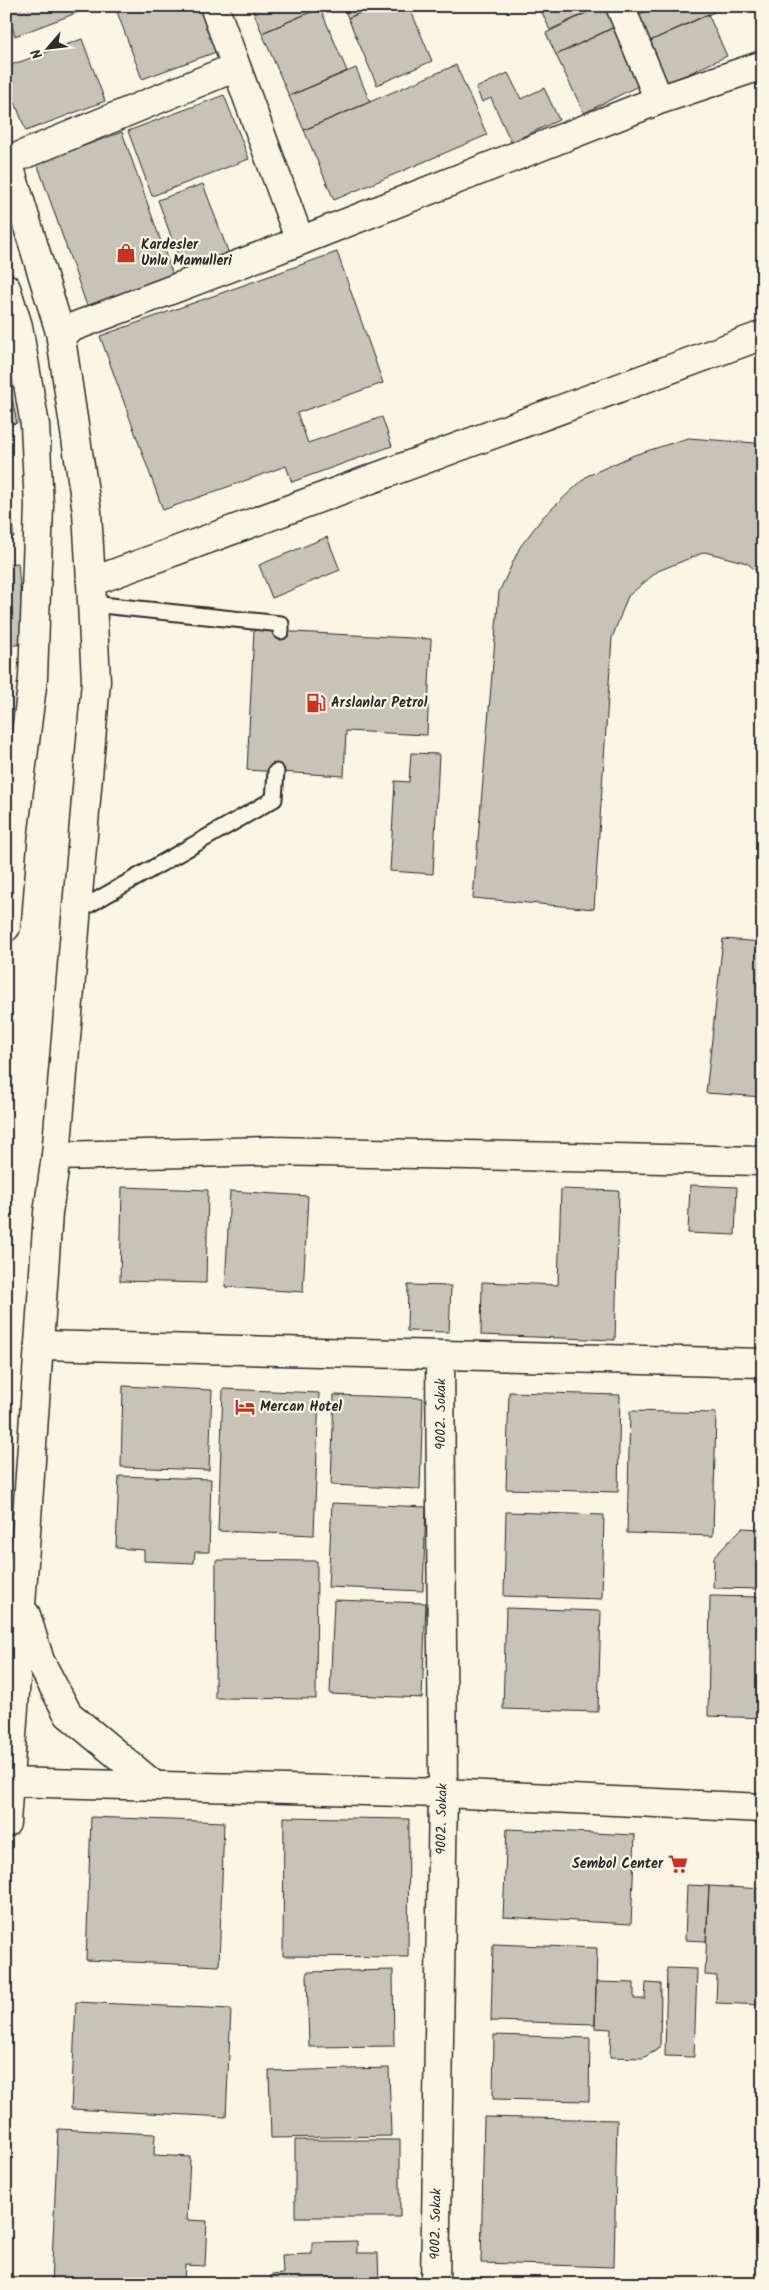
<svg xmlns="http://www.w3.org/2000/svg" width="769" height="2290" font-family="Kalam,sans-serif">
  <rect width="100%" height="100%" fill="#fcf5e5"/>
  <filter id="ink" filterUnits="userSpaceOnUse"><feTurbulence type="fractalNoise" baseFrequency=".02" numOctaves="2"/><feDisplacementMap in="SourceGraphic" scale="10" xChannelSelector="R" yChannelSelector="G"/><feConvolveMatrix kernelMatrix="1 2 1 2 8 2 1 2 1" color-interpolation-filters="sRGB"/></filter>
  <g filter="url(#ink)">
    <path fill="#c8c3b7" stroke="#2b2b2b" d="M6,6H95L15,36Z
      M122,6H199L216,52L142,79L116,9Z
      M251,6H325L262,33Z
      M343,6H376L348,18Z
      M376,6H409L432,61L377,85L348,18Z
      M539,6H600L550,30Z
      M600,6H609L618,25L556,55L546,33Z
      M639,6H656L642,13Z
      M656,6H711L714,12L648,42L635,16Z
      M320,8L347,71L289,96L262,33Z
      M708,14L727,56L666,84L648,42Z
      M615,27L642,84L584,113L556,55Z
      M82,39L105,101L26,131L6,79V67Z
      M456,65L487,135L334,200L304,130Z
      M356,68L370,102L304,130L289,96Z
      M508,73L521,99L544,88L559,120L511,142L491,98L482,102L476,88Z
      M224,95L249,159L152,196L128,131Z
      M122,132L174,278L88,309L37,163Z
      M203,184L229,254L183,270L158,200Z
      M337,252L383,383L297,413L308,443L382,417L392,446L292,482L286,466L163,510L100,336Z
      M6,366L17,423L6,425Z
      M688,438L755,443L763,447V577L747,563L705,552L658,571L628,596L612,638L594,909L473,898L499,592L520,547L543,517L587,476L634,455Z
      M6,480L14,537L6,539Z
      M327,537L340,570L272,598L259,565Z
      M18,563L25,644L6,646V564Z
      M254,630L431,639L427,735L346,731L344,776L247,770Z
      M411,753L439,754L433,874L390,871L395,781L409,782Z
      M723,939L763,942V1097L706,1093Z
      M690,1185L737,1187L735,1235L688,1233Z
      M122,1187L208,1190L206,1283L120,1281Z
      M561,1189L619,1191L615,1340L481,1335L482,1282L558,1285Z
      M230,1191L308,1196L303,1292L225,1287Z
      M408,1285L451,1286L449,1332L407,1331Z
      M123,1386L212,1390L209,1470L121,1467Z
      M223,1389L319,1393L314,1535L218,1531Z
      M509,1392L620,1395L618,1492L506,1489Z
      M334,1395L423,1398L420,1489L331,1485Z
      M630,1411L716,1413L713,1536L627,1533Z
      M119,1476L211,1479L209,1552H195L194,1563L144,1561V1550L116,1548Z
      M332,1503L426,1507L423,1591L328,1587Z
      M506,1512L604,1515L602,1599L504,1596Z
      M742,1528L763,1529V1589L713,1588L714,1557Z
      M216,1560L317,1561L316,1699L215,1698Z
      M710,1596L763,1597V1718L708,1716Z
      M334,1600L426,1603L422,1698L330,1694Z
      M506,1608L601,1611L598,1712L503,1709Z
      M91,1817L224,1822L219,1966L86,1960Z
      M284,1817L409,1819L408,1957L283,1956Z
      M507,1829L635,1835L631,1924L503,1917Z
      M687,1885L709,1886L706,1941L685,1940Z
      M709,1886L763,1889V2005L716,2003L717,1976L705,1975Z
      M493,1944L597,1948L595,2024L491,2021Z
      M667,1968L697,1969L694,2057L665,2056Z
      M393,1970L394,2046L309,2047L307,1972Z
      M596,1982L634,1983V1999H645L646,1983L661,1984L660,2048L643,2058L610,2057L611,2029L595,2028Z
      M76,2002L231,2009L226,2117L71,2109Z
      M494,2035L590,2038L589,2101L493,2099Z
      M389,2068L391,2136L271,2138L269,2071Z
      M484,2117L617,2120L614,2267L481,2263Z
      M58,2129L155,2134L154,2155L190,2157L187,2220L207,2221L205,2266L185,2265L184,2284H51Z
      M295,2140H400V2217H295Z
      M357,2241V2253H378L379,2284H271V2275L283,2274L282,2255L312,2254V2242Z
      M496,2279L610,2281V2284H496Z"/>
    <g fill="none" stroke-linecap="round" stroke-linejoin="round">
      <defs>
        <path id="service" d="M92,604L281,624V631
          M76,912L274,799L276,772"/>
        <path id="minor" d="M214,6L300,241
          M620,6L659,100
          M8,161L236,67
          M60,332L300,241L659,100L763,65
          M91,582L763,335
          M56,1156L271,1151L763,1161
          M39,1345L763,1363
          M435,2284L443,1793L440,1355"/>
        <path id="secondary" d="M6,1782L443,1793L763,1808"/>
        <path id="primary" d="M6,155L60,332L87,512L91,582L96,681L56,1156L48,1213L6,1823
          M6,288L18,326L35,425L39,506L33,678L13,837L6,927
          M26,1615L40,1661L68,1714L155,1786"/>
      </defs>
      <use href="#service" stroke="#2b2b2b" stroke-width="19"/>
      <use href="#minor" stroke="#2b2b2b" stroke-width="31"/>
      <use href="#secondary" stroke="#2b2b2b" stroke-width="31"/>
      <use href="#primary" stroke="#2b2b2b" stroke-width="31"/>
      <use href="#service" stroke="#fcf5e5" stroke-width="15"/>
      <use href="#minor" stroke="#fcf5e5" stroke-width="28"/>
      <use href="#secondary" stroke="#fcf5e5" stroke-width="28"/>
      <use href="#primary" stroke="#fcf5e5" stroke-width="28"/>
    </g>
  </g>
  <defs>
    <symbol id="shop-bare" viewBox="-9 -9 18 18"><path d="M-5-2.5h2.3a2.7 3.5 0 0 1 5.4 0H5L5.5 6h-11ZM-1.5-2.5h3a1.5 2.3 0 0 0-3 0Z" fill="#c8321e" stroke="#fcf5e5" stroke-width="2.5" paint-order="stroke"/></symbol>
    <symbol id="fuel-bare" viewBox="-9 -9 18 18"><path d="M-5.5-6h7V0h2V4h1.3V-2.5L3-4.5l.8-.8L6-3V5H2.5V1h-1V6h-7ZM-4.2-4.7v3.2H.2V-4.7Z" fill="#c8321e" stroke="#fcf5e5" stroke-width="2.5" paint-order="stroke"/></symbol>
    <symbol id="hotel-bare" viewBox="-9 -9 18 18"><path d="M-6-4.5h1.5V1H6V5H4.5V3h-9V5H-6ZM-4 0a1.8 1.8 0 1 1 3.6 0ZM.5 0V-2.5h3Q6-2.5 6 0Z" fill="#c8321e" stroke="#fcf5e5" stroke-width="2.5" paint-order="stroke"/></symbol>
    <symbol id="supermarket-bare" viewBox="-9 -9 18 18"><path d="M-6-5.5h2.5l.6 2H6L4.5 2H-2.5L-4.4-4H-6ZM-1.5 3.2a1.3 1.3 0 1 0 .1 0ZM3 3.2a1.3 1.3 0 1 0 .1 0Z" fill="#c8321e" stroke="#fcf5e5" stroke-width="2.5" paint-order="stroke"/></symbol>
  </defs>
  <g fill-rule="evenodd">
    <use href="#shop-bare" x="112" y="239" width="28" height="28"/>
    <use href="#fuel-bare" x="302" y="689" width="28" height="28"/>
    <use href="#hotel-bare" x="231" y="1393" width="28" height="28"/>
    <use href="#supermarket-bare" x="664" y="1850" width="28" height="28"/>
  </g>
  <g text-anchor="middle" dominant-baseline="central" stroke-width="4.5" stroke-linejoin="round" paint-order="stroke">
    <g font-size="14" font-weight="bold" fill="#2b2b2b" stroke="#fcf5e5" text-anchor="start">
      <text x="141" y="245">Kardesler<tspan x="141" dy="16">Unlu Mamulleri</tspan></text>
      <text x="331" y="703">Arslanlar Petrol</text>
      <text x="260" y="1407">Mercan Hotel</text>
      <text x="663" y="1864" text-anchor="end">Sembol Center</text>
    </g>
    <g font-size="14" fill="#2b2b2b" stroke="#fcf5e5">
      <text transform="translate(441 1414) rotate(-90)">9002. Sokak</text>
      <text transform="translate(442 1819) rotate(-89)">9002. Sokak</text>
      <text transform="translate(436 2224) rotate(-89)">9002. Sokak</text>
    </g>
  </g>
  <rect width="769" height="2290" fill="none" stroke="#fcf5e5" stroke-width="25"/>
  <rect x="12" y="12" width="744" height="2265" fill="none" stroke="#2b2b2b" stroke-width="2" filter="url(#ink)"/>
  <g transform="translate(48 48) rotate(242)" stroke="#fcf5e5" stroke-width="4" paint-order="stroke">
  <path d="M0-4L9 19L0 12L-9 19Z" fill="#2b2b2b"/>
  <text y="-8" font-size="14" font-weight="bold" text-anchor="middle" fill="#2b2b2b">N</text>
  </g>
</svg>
